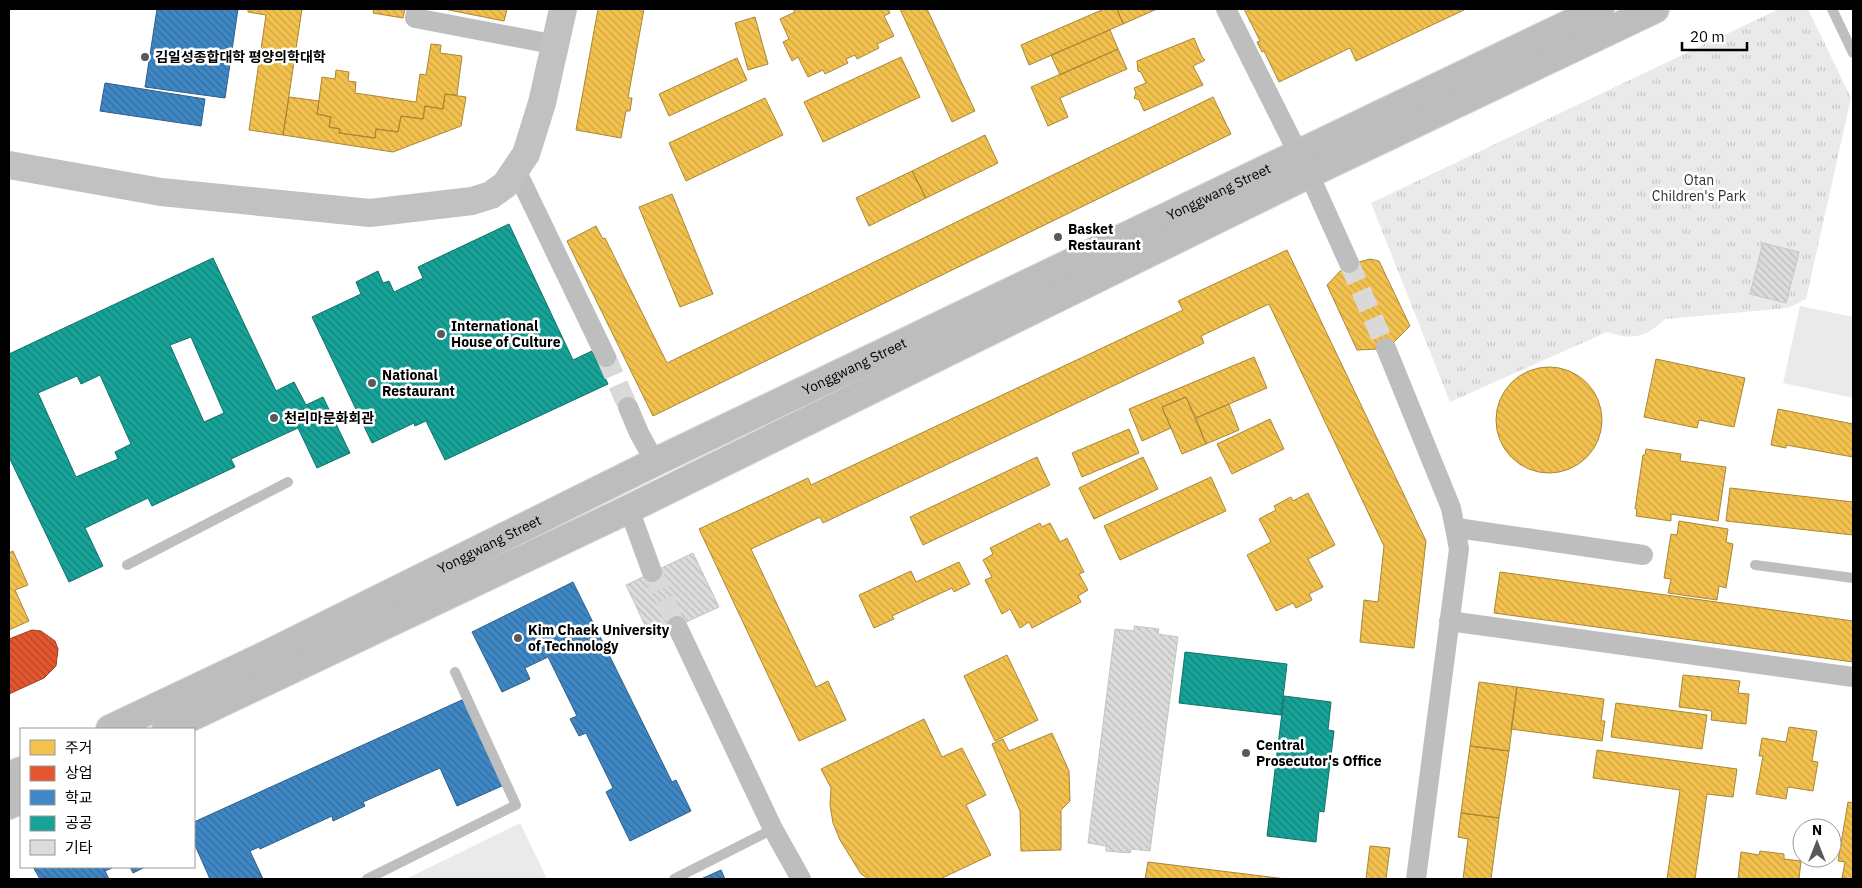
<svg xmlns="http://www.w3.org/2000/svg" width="1862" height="888" font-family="'IBM Plex Sans','Noto Sans KR',sans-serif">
  <defs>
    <pattern id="park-tufts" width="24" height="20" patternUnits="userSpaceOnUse" patternTransform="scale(1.25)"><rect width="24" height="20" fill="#eaeaea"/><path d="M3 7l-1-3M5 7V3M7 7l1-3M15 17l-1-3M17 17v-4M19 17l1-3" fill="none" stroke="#c7c7c7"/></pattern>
    <pattern id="homes-back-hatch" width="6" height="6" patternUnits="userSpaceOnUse" patternTransform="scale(1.25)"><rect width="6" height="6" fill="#f2c14e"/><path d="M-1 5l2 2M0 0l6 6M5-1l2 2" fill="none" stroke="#cea442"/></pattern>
    <pattern id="shops-back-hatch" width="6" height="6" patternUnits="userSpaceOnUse" patternTransform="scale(1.25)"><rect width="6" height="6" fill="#e4572e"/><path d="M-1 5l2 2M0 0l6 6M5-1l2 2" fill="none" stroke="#b64625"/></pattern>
    <pattern id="schools-back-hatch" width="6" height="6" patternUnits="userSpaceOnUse" patternTransform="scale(1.25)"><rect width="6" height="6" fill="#3f88c5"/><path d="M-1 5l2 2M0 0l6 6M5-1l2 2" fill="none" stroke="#326d9e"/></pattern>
    <pattern id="public-back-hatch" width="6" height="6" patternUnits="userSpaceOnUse" patternTransform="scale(1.25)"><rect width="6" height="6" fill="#17a398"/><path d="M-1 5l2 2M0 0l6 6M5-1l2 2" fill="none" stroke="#12827a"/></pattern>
    <pattern id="building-back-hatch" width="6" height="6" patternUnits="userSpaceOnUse" patternTransform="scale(1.25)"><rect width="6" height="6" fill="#dcdcdc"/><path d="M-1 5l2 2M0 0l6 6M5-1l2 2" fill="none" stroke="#bbb"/></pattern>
  </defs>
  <rect width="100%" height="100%" fill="#fff"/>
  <path fill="#eaeaea" d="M1800,306L1853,317V398L1783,383Z
    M520,823L547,879H406Z"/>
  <path fill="url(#park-tufts)" d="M1779,9H1808L1851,98L1806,299L1788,308L1665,319C1646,337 1633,341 1607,332L1450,402L1371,203Z"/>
  <path fill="url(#homes-back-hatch)" stroke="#a98737" d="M248,9H302L283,135L249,130L266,15L248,12Z
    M374,9H405L403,18L373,13Z
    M444,9H507L504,21Z
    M598,9H644L628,98H632L630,111H626L621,138L576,130Z
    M793,9H888L890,13L884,16L894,36L877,44L879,48L857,59L855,55L846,59L848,63L825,74L823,70L808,77L798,57L792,61L783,42L789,39L780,19L795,12Z
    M900,9H927L975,111L952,122Z
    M1104,9H1117L1123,24L1029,65L1021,45Z
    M1117,9H1157L1123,24Z
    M1244,9H1466L1356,61L1350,48L1279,82L1264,51L1262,52L1257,42L1260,41Z
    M755,17L768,64L748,70L735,23Z
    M1110,30L1118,49L1060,75L1051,55Z
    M1194,38L1202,57L1205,60L1193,66L1203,85L1144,111L1139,100L1134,98L1136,93L1134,88L1146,83L1141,72L1138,71L1137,61Z
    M431,44L441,45L440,53L462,56L457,95L445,94L443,109L425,106L423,119L401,116L398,132L376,129L375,138L339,133L340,129L329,127L331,117L317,114L322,77L335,79L336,70L349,72L348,81L356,82L355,93L416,102L420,74L426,75Z
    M1118,49L1127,69L1060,98L1068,117L1048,126L1031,87Z
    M901,57L920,97L823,142L804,102Z
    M737,58L747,80L669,116L659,94Z
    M445,94L466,97L461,126L393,152L283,135L289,97L319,101L317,114L331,117L329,127L340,129L339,133L375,138L376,129L398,132L401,116L423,119L425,106L443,109Z
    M1213,97L1231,134L653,416L567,241L596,226L603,239L605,238L667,363Z
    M765,98L783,135L686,181L669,143Z
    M985,135L998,163L926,198L912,171Z
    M912,171L926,198L869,226L856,198Z
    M672,194L713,294L680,307L639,207Z
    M1287,250L1426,541L1414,648L1360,642L1364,600L1378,602L1384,546L1269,304L1201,336L1204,343L823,523L820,517L751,549L816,687L828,681L846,720L799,741L699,529L808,478L811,485L1183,310L1178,301Z
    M1370,259L1379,261L1410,326L1392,344L1379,349L1357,350L1327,285L1345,266Z
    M1254,357L1267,388L1196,418L1186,397L1162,407L1171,428L1142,441L1129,409Z
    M1656,359L1745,378L1734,427L1699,420L1697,428L1644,417Z
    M1496 420a53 53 0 1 1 106 0a53 53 0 1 1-106 0Z
    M1186,397L1206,444L1182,454L1162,407Z
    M1229,404L1239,430L1206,444L1196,418Z
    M1778,409L1853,424V457L1786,445V448L1771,445Z
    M1270,419L1284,449L1232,474L1217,444Z
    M1129,429L1139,453L1082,477L1072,453Z
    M1646,449L1681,454L1680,461L1726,467L1718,521L1671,514V521L1636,516L1637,509H1635L1643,455H1645Z
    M1037,457L1050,485L923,545L910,517Z
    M1143,457L1158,489L1094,519L1079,488Z
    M1211,477L1226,511L1120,560L1104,526Z
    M1730,488L1853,502V535L1726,521Z
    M1308,493L1335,545L1308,559L1323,587L1309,594L1312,600L1296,608L1293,603L1276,611L1247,555L1271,542L1259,519L1276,510L1274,506L1291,497L1293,501Z
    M1679,521L1728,529L1726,542L1733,544L1726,588L1719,586L1717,600L1668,593L1671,579L1664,578L1671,534L1677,535Z
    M1040,523L1042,527L1050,523L1060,542L1067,538L1084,572L1079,574L1088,590L1078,596L1081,602L1032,628L1029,622L1020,628L1010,609L1002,614L985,580L992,577L983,560L993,554L990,548Z
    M13,551L28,585L15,590L29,621L9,630V553Z
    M959,562L970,584L954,592L952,588L892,616L894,619L874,628L859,595L911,571L916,582Z
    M1500,572L1853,621V662L1494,613Z
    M1007,655L1038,720L995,741L964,676Z
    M1683,675L1740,681L1738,693L1749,694L1746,724L1711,720L1712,711L1679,707Z
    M1479,682L1517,687L1509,751L1470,746Z
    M1517,687L1604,699L1601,721H1605L1602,741L1511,729Z
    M1616,703L1707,715L1702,749L1611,737Z
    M924,719L942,757L962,748L986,795L966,805L991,855L940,879H869L861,874L840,840L833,823L830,805L831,788L821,769Z
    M1789,727L1817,731L1812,761L1818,762L1813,791L1788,787L1786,799L1756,794L1763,756H1759L1762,738L1786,742Z
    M1052,733L1069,771L1070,801L1061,810V850L1021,851L1020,811L992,744L1003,739L1009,751Z
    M1470,746L1509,751L1499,818L1461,813Z
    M1597,750L1737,769L1733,797L1707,794L1695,879H1667L1680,790L1593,778Z
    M1848,802L1853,803V879L1842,878L1845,862L1838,861Z
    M1461,813L1499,818L1491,879H1463L1468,839L1458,837Z
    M1370,846L1390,848L1386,879H1366Z
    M1760,851L1784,854V859L1801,861L1799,879H1738L1741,852L1759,855Z
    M1148,862L1286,879H1145Z"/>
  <path fill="url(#shops-back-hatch)" stroke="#a03d20" d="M32,630L41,631L55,641L58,649L56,666L44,678L9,694V639Z"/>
  <path fill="url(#schools-back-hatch)" stroke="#2c5f8a" d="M157,9H238L225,98L145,87Z
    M105,83L205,99L201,126L100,111Z
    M573,582L672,782L676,780L691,811L630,841L606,792L613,788L586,733L579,736L570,719L577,716L548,657L525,668L530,679L502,692L472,632Z
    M464,699L504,785L457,806L440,768L363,802L365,806L333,821L332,816L260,849L259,847L250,851L263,879H210L194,843V822Z
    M33,867H114L105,871L109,879H49L48,877L40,879Z
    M130,867H145L133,873Z
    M721,870L725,879H701Z"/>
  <path fill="url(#public-back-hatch)" stroke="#10726a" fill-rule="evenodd" d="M509,224L573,360L592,351L608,384L445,460L426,421L415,426L414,423L372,443L312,317L361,294L356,282L378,271L383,283L389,281L394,292L423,278L418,267Z
    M213,258L276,391L294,382L306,405L323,397L350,453L317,468L298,428L231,459L235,467L152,506L148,498L85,528L103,566L69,582L9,457V354ZM191,337L224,413L204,422L170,345ZM100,375L131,444L115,452L118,459L76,477L38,393L77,376L81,384Z
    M1185,652L1287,664L1281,715L1179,703Z
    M1284,696L1331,702L1328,730L1334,731L1324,812L1319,811L1316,842L1267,836Z"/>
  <path fill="url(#building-back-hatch)" stroke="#c5c5c5" d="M1763,243L1799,252L1786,303L1750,294Z
    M693,553L719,607L651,638L626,585Z
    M1134,626L1159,629L1158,634L1178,637L1150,851L1131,849L1130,853L1106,851V846L1088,843L1115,629L1134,631Z"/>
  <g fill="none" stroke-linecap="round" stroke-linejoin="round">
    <path stroke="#d9d9d9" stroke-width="20" stroke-dasharray="20 10" stroke-linecap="butt" d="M1349,263L1386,348
      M606,357L628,407
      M652,572L677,626"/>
    <defs>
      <g id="primary">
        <path id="s1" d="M110,729L266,655L655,462L1600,9"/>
        <path d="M166,729L629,509L1309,174L1655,9"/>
        <path d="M9,777L21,771"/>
        <path d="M9,805L21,799"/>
      </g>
    </defs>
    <use href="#primary" stroke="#dbdbdb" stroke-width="30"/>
    <path stroke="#bebebe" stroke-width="10" d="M1832,9L1853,53
      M127,565L288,482
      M1755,565L1853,578
      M367,879L516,805L455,672
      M674,879L773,829"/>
    <path stroke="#bebebe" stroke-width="20" d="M417,9L415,18L557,45
      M1226,9L1298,153
      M516,170L606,357
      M1309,174L1349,263
      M1386,348L1451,508L1459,549L1416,879
      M628,407L639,433L655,462
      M629,509L652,572
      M1457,528L1643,555
      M1449,621L1853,677
      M677,626L773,829L801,879"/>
    <path stroke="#c1c1c1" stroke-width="28" d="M9,165L161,192L370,213L472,201L491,195L505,185L526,154L542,103L563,9"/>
    <use href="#primary" stroke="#bdbdbd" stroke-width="28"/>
  </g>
  <g fill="#595959" stroke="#fff" stroke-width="2">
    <circle cx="145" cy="57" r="5"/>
    <circle cx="1058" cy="237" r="5"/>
    <circle cx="441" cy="334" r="5"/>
    <circle cx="372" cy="383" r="5"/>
    <circle cx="274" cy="418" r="5"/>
    <circle cx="518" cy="638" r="5"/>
    <circle cx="1246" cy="753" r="5"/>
  </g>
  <g text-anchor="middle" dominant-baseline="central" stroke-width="5" stroke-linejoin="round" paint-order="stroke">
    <g font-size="14" font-weight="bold" fill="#000" stroke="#fff" text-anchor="start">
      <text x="155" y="57">김일성종합대학 평양의학대학</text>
      <text x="1068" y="229">Basket<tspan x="1068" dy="16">Restaurant</tspan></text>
      <text x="451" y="326">International<tspan x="451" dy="16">House of Culture</tspan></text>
      <text x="382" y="375">National<tspan x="382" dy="16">Restaurant</tspan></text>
      <text x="284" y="418">천리마문화회관</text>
      <text x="528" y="630">Kim Chaek University<tspan x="528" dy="16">of Technology</tspan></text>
      <text x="1256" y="745">Central<tspan x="1256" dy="16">Prosecutor's Office</tspan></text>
    </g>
    <g font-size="14" fill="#2f2f2f" stroke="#fff">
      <text x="1699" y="180">Otan<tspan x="1699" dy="16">Children's Park</tspan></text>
    </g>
    <g font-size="14" fill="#000" stroke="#fff">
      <text stroke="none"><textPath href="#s1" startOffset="1232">Yonggwang Street</textPath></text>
      <text stroke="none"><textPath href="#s1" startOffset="828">Yonggwang Street</textPath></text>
      <text stroke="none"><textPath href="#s1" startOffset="422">Yonggwang Street</textPath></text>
    </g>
  </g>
  <rect width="1862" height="888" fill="none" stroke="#000000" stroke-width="20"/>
  <rect x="20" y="728" width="175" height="140" fill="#ffffff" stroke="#999999"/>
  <rect x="30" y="740" width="25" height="15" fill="#f2c14e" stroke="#999999"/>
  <text x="65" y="753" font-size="15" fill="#000000">주거</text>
  <rect x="30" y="766" width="25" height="15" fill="#e4572e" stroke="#999999"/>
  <text x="65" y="778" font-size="15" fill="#000000">상업</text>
  <rect x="30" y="790" width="25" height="15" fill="#3f88c5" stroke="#999999"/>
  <text x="65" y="803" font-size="15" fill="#000000">학교</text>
  <rect x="30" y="816" width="25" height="15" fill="#17a398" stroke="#999999"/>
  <text x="65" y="828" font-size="15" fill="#000000">공공</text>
  <rect x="30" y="840" width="25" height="15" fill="#dcdcdc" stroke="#999999"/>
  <text x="65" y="853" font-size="15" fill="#000000">기타</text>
  <g transform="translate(1817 843)"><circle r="24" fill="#ffffff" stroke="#999999"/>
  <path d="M0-4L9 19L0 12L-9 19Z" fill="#595959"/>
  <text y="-8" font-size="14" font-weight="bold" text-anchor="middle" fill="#000000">N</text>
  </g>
  <path d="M1682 42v8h65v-8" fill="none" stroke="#000000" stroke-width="2.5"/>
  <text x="1690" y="42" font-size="15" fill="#000000" stroke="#ffffff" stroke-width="4" paint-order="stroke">20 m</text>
</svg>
